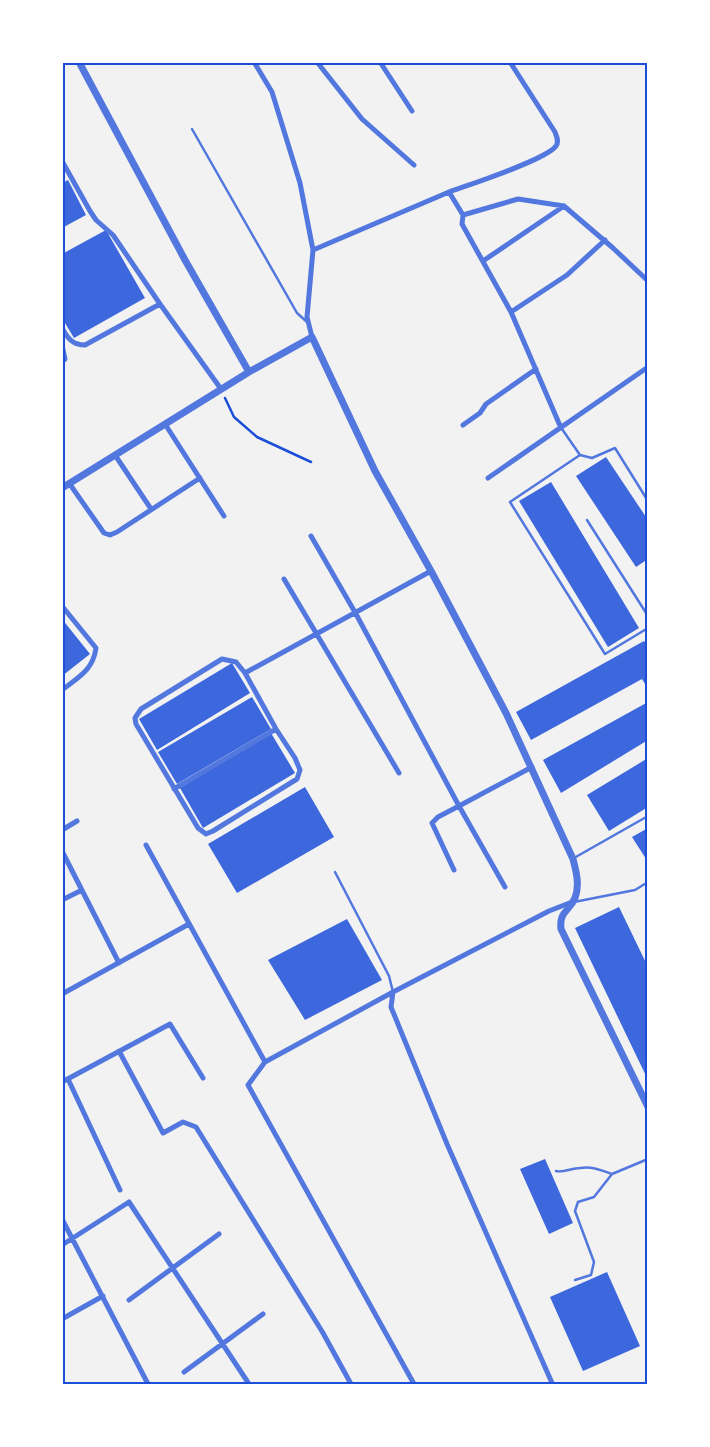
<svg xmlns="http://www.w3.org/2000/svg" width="710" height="1447" font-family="'Open Sans',sans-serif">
  <rect width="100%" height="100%" fill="#f2f2f2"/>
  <path fill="#3d67dc" d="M68,180L86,215L62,228V183Z
    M106,230L145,298L74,338L62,318V254Z
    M606,457L648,520V559L636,567L576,476Z
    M551,482L639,628L608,647L519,501Z
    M62,619L90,654L62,676Z
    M644,641L648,646V689L642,679L531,740L516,712Z
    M232,663L250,693L157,750L139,719Z
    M252,697L271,729L177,784L158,752Z
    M648,702V740L561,793L543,760Z
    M271,733L295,773L203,828L180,788Z
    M648,758V807L609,831L587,795Z
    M305,787L334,837L237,893L208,844Z
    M648,828V862L632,837Z
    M619,907L648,967V1080L575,928Z
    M347,919L382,980L305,1020L268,960Z
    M545,1159L573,1223L549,1234L520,1169Z
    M607,1272L640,1346L583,1371L550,1297Z"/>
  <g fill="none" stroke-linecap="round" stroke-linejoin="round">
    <path stroke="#1d4ed8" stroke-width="2.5" d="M225,398L234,417L257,437L311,462"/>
    <path stroke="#5277de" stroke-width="2.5" d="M192,129L297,313L307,322
      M562,429L580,455L592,458L615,448L648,501
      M580,455L510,502L605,654L648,628
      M587,520L648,616
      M574,858L648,816
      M335,872L389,976L393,992
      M574,902L635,890L648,882
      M556,1171C563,1173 572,1168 580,1168C592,1166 601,1170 612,1174
      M575,1280L591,1275L594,1262L575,1211L578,1202L594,1197L612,1174L648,1159"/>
    <path stroke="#5277de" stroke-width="5" d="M254,62L272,92L300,183L313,250L307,317L312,337
      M317,62L362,119L414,165
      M380,62L412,111
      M62,161L90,211L96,220L113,235L160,304
      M449,192C468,185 546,160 556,146C559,142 557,137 555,132L510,62
      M463,215L462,224L511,312L561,428
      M313,250L449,192L463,215L518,199L564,206L613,248L648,281
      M483,261L564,206
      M511,312L567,275L605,240
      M62,328C68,339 73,345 85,345L160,304L221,389
      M62,345L65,359L62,362
      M165,424L224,516
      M463,425L480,413L486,404L536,369
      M115,455L151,509
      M488,478L648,367
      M69,483L104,533L110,535L117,532L200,478
      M311,536L356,614L459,806L532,767
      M284,579L399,773
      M62,606L96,648C93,670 79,677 62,690
      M245,673L236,662L222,659L141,709L135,718L136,724L198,828L206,834L213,831L297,779L300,770L295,758L276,729L245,673L431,571
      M174,789L276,729
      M62,830L77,821
      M146,845L265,1062
      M62,851L119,963
      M454,870L432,823L438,817L459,806L505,887
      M62,900L82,890
      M393,992L265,1062L248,1085L414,1384
      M62,994L189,924
      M119,1051L163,1133L183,1122L196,1127L323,1333L351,1384
      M68,1079L120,1190
      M62,1082L170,1024L203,1078
      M62,1219L148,1384
      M62,1245L129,1202L249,1384
      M129,1300L219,1234
      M62,1319L103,1296
      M184,1372L263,1314
      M552,1383L447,1144L391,1007L393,992L549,911L572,902"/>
    <path stroke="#5277de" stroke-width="7" d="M79,62L185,260L249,372
      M62,488L249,372L312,337L375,471L431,571L506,713L573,859C576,871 580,885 575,898C569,912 559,911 561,929L648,1107"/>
  </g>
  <rect width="710" height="1447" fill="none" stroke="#ffffff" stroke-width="128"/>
  <rect x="64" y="64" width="582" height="1319" fill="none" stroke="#1d4ed8" stroke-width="2"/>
</svg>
